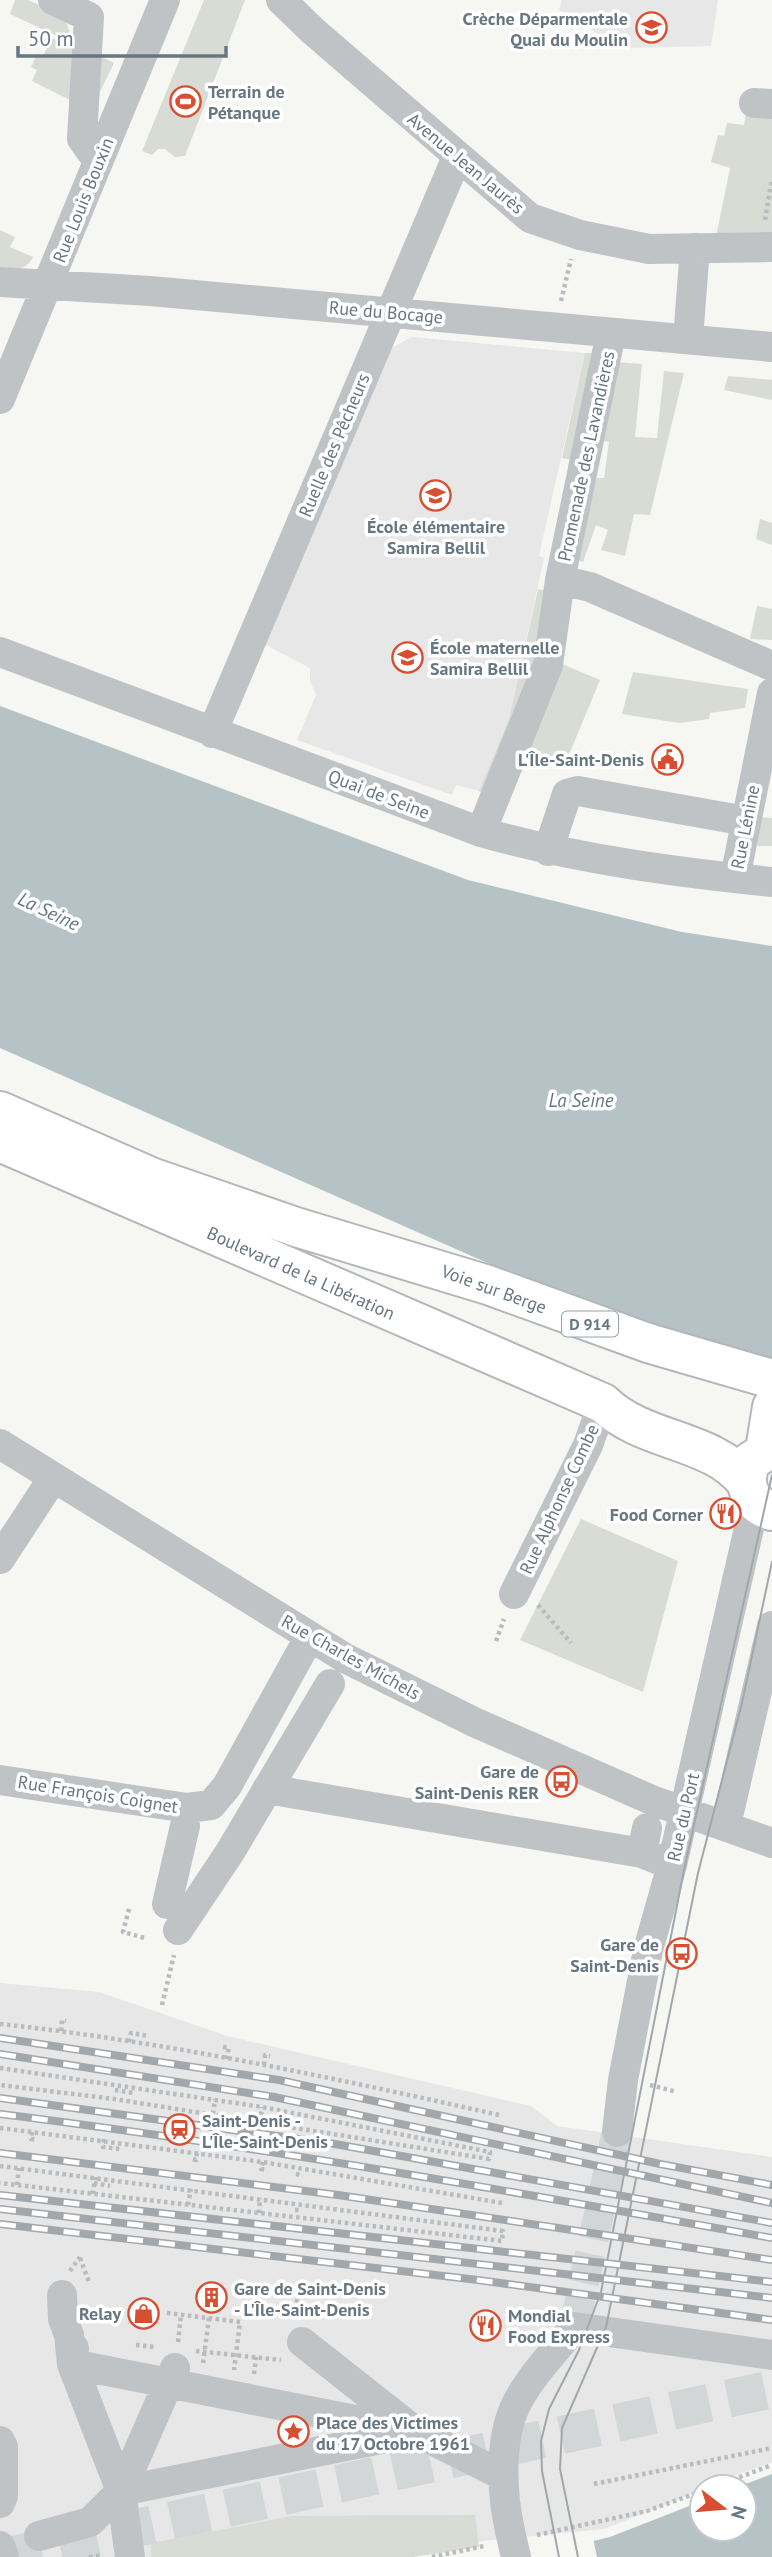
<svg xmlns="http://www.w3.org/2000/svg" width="772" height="2557" font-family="'PT Sans',sans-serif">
  <rect width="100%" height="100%" fill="#f6f6f3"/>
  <path fill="#e6e7e6" d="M562,0H718L711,46L621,48L559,10Z
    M412,337L585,353L541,546L539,556L544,558L509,719L479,791L456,785L452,795L297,740L316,695L310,681V668L258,641L378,355Z
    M0,1983L99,1992L227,2036L531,2106L557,2126L772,2157V2462L702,2487V2490L604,2529L423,2547L377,2557H0Z"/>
  <path fill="#d8dcd4" d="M15,0H28L64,16L74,44L10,14Z
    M204,0H245L185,156L175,157L165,149H158L152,155L142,151Z
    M52,38L78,50L74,102L32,81L37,70L31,67L37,54L43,56Z
    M96,54L114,63L90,112Z
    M746,114L772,115V235L716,237L730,168L711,162L718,135L724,136L727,123L744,125Z
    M0,230L15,237L10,247L33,257C26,272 13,269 0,267Z
    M585,353H593L578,461L562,458Z
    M615,362L642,364L635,437L657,438L664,371L684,373L650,515L634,514L625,556L601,550L608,530L596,525L583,562L574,558L595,478H604L609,442L599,440Z
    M728,376L772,380V400L724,390Z
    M760,519L772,523V545L756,539Z
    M538,589L549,591L541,657L485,794L479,791L509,719Z
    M757,606L772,609V640L750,639Z
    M562,664L600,680L563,769L525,754Z
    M633,672L748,689L745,708L710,713L709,719L679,723L622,714Z
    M760,817L772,818V846H759L754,841Z
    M581,1519L678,1561L643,1692L520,1640Z
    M475,2515L479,2547L413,2557H151V2543L292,2516Z"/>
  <path fill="#b6c3c6" d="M0,706L468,880L682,932L772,946V1363L560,1295L0,1048Z
    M772,2474V2557H524L610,2537L702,2501V2529H744V2487H738Z"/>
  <path fill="#f6f6f3" d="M593,2538L597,2557H520L523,2554Z"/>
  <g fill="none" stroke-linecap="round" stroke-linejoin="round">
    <path stroke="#d2d6d7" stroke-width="30" stroke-dasharray="30 15" stroke-linecap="butt" d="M574,2327L617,2132"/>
    <path stroke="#d2d6d7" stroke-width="38" stroke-dasharray="38 19" stroke-linecap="butt" d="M4,2557L772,2389"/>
    <defs>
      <path id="major" d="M0,1111L151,1177L296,1227L488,1285L648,1343L772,1379
        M0,1142L603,1403C644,1443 712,1438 746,1482
        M772,1448L751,1461C742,1483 748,1504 772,1511
        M765,1450L772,1407"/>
    </defs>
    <use href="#major" stroke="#b3b7ba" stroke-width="42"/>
    <path stroke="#b9bcbe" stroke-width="4.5" stroke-dasharray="3.5 3.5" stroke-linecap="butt" d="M765,220L772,179
      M561,301L571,259
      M538,1605L571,1643
      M496,1641L504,1619
      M129,1909L123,1932L145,1938
      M162,2005L174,1955
      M0,2024C168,2042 334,2078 499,2115
      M61,2031L62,2020L66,2021
      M129,2042L131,2033L148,2036
      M223,2047L229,2048L226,2059
      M264,2065L265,2055L270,2056
      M0,2068L262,2107L490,2152L489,2159L114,2099L0,2085
      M650,2085L677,2092
      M115,2090L134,2093
      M213,2114L215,2099
      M296,2120L303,2121
      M260,2122L262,2107
      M0,2128L263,2162L502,2203
      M32,2132L31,2139L37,2140
      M104,2139L103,2147L120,2149
      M193,2159L196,2160L197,2153
      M263,2162L261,2169L267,2170
      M0,2166L503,2231L502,2241L0,2183
      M296,2174L303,2176
      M94,2183L110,2186
      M17,2185L19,2168
      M93,2194L95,2177
      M188,2205L191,2189
      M295,2210H302
      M259,2213L260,2198
      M80,2258L89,2282
      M70,2271L80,2257
      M167,2313L240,2322L234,2370
      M293,2316L301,2286
      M178,2342L181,2315
      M136,2345L156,2347
      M196,2351L281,2360
      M203,2363L209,2318
      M254,2374L256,2357
      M594,2484L772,2448
      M713,2487L772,2465
      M537,2535L647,2511L702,2491
      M89,2557L102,2555
      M432,2557L484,2546"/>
    <path stroke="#bfc3c6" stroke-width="30" d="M53,0L89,17L82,139L98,161
      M281,0L313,31L530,218L580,235L649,249L772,247
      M754,103L772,104
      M0,282L150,291L772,347
      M688,339L695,248
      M0,399L165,0
      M560,580L590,587L772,666
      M0,652L481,832C576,859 674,872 772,882
      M212,733L457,157
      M481,832L548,665L560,580L611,333
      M548,851L567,794L578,791L746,821
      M735,878L772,693
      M0,1444L345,1658L474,1722L654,1801L772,1843
      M0,1559L53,1478
      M514,1594L588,1445L603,1403
      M0,1780L187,1808L211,1805L227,1786L310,1636
      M267,1789L642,1853L672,1865
      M726,1825L772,1626
      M642,1853L647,1828
      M167,1904L185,1826
      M178,1930L230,1852L330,1684
      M617,2132L623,2080L648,1950L672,1865L755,1502
      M62,2295L63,2319L69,2335L72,2364L416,2432
      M302,2342L411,2428
      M74,2348L72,2364L121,2491L130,2557
      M0,2441L3,2447V2496L0,2503
      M121,2491L416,2432L502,2475
      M510,2531C502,2495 499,2444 514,2409C527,2379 554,2353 574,2327L772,2355
      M39,2536L90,2522L121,2491L175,2368
      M0,2546L4,2557"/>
    <use href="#major" stroke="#fff" stroke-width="38"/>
    <path stroke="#a1a7ab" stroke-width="2" d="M559,2557L542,2471L541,2441L549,2409L579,2350L601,2292L684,1870L772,1475
      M578,2557L560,2469L562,2428L606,2327L698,1873L742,1703L772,1562"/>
    <defs>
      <path id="rail" d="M0,2038L279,2080L660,2164L772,2185
        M0,2054L274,2097L772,2203
        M0,2098L335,2144L772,2223
        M0,2114C259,2146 515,2192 772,2238
        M0,2153L338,2195L772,2260
        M0,2195L772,2282
        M0,2209L772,2298
        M0,2224L478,2280L772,2320"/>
    </defs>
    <use href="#rail" stroke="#a1a7ab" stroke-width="8"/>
    <use href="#rail" stroke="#fff" stroke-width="5" stroke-dasharray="16" stroke-linecap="butt"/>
    <path stroke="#bfc3c6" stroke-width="30" d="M510,2531L516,2557"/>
  </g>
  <defs>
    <symbol id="school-ring" viewBox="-11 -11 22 22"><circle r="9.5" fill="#fff" stroke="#d84e30" stroke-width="1.5"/><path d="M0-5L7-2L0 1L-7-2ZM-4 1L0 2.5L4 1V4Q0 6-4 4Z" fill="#d84e30"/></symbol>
    <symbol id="stadium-ring" viewBox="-11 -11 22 22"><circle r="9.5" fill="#fff" stroke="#d84e30" stroke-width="1.5"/><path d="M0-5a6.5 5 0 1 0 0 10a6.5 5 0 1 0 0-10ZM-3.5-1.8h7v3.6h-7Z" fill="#d84e30"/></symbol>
    <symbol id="civic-ring" viewBox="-11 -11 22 22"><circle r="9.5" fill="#fff" stroke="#d84e30" stroke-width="1.5"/><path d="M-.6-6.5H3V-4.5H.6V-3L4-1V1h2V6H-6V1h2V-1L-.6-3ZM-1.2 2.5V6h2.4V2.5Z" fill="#d84e30"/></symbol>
    <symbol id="restaurant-ring" viewBox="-11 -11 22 22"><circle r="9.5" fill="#fff" stroke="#d84e30" stroke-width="1.5"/><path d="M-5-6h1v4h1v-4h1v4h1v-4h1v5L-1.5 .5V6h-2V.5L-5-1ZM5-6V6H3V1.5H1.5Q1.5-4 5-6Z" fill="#d84e30"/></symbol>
    <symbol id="bus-ring" viewBox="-11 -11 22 22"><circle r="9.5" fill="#fff" stroke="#d84e30" stroke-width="1.5"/><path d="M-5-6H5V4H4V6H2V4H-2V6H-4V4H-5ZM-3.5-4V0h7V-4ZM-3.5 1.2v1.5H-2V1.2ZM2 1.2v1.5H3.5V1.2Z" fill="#d84e30"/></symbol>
    <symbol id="station-ring" viewBox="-11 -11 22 22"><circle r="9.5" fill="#fff" stroke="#d84e30" stroke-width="1.5"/><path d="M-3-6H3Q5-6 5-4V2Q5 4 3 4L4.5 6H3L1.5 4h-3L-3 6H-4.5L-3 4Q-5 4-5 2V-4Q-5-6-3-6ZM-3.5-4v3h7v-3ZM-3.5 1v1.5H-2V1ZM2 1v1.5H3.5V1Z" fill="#d84e30"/></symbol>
    <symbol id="building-ring" viewBox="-11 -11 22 22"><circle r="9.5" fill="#fff" stroke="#d84e30" stroke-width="1.5"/><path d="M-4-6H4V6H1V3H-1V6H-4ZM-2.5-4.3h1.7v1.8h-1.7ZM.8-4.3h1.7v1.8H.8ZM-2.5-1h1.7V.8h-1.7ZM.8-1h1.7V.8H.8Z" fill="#d84e30"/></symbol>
    <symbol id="shop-ring" viewBox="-11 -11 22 22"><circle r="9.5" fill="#fff" stroke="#d84e30" stroke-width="1.5"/><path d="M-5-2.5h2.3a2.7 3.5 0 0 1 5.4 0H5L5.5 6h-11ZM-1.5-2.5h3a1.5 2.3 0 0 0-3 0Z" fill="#d84e30"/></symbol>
    <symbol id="sight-ring" viewBox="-11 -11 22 22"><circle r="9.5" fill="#fff" stroke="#d84e30" stroke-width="1.5"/><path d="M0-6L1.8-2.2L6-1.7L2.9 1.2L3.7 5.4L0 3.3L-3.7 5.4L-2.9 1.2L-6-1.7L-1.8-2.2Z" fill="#d84e30"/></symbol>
  </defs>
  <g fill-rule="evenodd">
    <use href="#school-ring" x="634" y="10" width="35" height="35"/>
    <use href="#stadium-ring" x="168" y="84" width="35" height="35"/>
    <use href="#school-ring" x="418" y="478" width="35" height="35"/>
    <use href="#school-ring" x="390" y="640" width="35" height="35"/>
    <use href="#civic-ring" x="650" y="742" width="35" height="35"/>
    <use href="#restaurant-ring" x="708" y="1496" width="35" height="35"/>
    <use href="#bus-ring" x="544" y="1764" width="35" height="35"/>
    <use href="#bus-ring" x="664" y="1936" width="35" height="35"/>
    <use href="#station-ring" x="162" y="2112" width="35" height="35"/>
    <use href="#building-ring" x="194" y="2280" width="35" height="35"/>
    <use href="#shop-ring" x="126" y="2296" width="35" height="35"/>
    <use href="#restaurant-ring" x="468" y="2308" width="35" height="35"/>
    <use href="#sight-ring" x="276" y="2414" width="35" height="35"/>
  </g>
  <g text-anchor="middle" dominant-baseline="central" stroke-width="7" stroke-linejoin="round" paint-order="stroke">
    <rect fill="#fff" stroke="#95a0a8" stroke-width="2" x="562" y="1311.5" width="56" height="25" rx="5"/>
    <g font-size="16" font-weight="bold" fill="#677782">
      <text x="590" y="1324">D 914</text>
    </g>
    <g font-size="18" font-weight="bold" fill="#677782" stroke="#fff" text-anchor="end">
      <text x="628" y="18">Crèche Déparmentale<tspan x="628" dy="21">Quai du Moulin</tspan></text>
      <text x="208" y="91" text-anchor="start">Terrain de<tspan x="208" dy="21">Pétanque</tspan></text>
      <text x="436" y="526" text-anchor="middle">École élémentaire<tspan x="436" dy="21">Samira Bellil</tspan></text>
      <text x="430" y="647" text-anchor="start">École maternelle<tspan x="430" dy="21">Samira Bellil</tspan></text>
      <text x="644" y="759">L'Île-Saint-Denis</text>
      <text x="703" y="1514">Food Corner</text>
      <text x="539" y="1771">Gare de<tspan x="539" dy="21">Saint-Denis RER</tspan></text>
      <text x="659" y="1944">Gare de<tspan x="659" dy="21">Saint-Denis</tspan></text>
      <text x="202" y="2120" text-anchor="start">Saint-Denis -<tspan x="202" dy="21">L'Île-Saint-Denis</tspan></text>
      <text x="234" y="2288" text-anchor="start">Gare de Saint-Denis<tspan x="234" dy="21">- L'Île-Saint-Denis</tspan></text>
      <text x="121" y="2313">Relay</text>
      <text x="508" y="2315" text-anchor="start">Mondial<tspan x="508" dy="21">Food Express</tspan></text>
      <text x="316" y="2422" text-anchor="start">Place des Victimes<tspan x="316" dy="21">du 17 Octobre 1961</tspan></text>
    </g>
    <g font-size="18" fill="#677782" stroke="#fff">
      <text transform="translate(466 163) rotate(40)">Avenue Jean Jaurès</text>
      <text transform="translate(83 200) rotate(-68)">Rue Louis Bouxin</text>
      <text transform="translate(386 312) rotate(5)">Rue du Bocage</text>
      <text transform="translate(334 445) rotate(-67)">Ruelle des Pêcheurs</text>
      <text transform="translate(586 456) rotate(-78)">Promenade des Lavandières</text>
      <text transform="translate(379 794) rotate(21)">Quai de Seine</text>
      <text transform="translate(745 827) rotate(-79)">Rue Lénine</text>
      <text transform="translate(301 1273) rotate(24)">Boulevard de la Libération</text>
      <text transform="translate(494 1289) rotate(20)">Voie sur Berge</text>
      <text transform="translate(559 1499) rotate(-65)">Rue Alphonse Combe</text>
      <text transform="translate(351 1657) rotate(29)">Rue Charles Michels</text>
      <text transform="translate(98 1794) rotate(9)">Rue François Coignet</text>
      <text transform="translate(683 1817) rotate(-77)">Rue du Port</text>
    </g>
    <g font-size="19" font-style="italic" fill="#63787f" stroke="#fff">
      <text transform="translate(49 911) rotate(25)">La Seine</text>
      <text x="581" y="1100">La Seine</text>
    </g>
  </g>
  <g transform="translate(723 2508) rotate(106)"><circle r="33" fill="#ffffff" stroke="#c2c9cd" stroke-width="2"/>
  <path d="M0-5L12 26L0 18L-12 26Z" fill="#d84e30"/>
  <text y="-10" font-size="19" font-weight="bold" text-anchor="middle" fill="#677782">N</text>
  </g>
  <path d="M18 46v10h208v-10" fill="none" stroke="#677782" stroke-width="3.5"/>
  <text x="28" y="46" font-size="21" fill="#677782" stroke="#ffffff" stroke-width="5" paint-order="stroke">50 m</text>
</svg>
